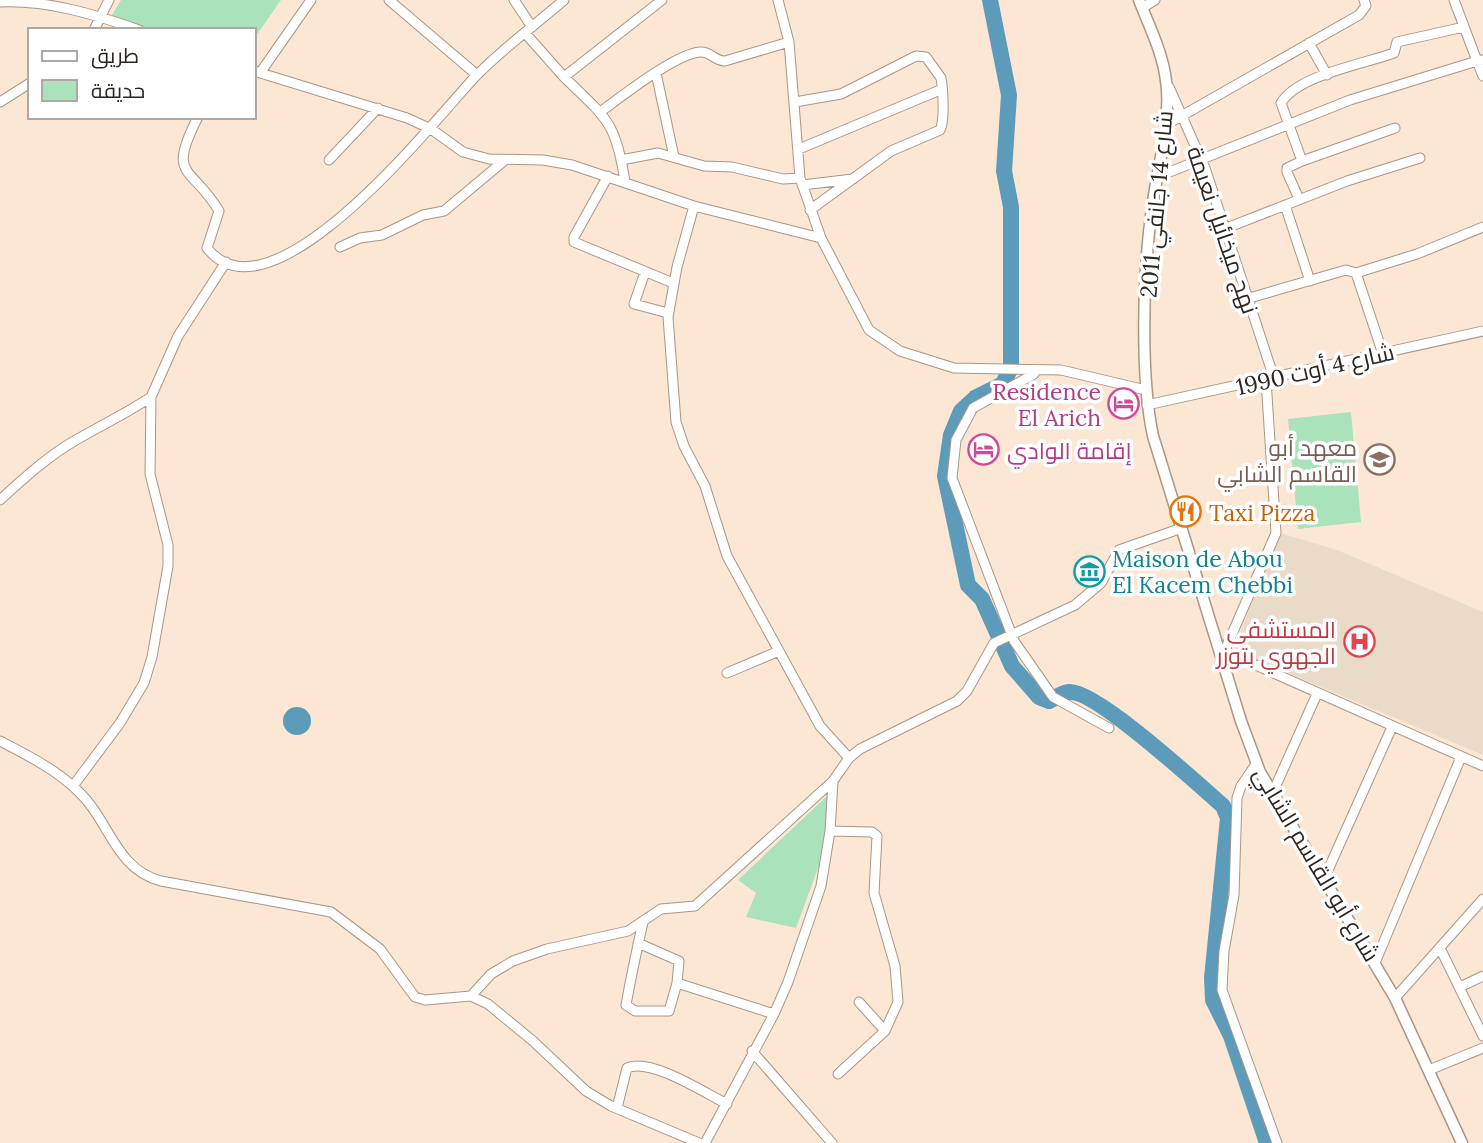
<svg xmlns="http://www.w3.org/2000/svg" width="1483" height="1143" font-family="Lora,Cairo,serif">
  <rect width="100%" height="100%" fill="#fce7d5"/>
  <path fill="#eadbc9" d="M1280,533L1337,550L1483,612V755L1233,650Z"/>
  <path fill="#a9e2bb" d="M121,0H281L254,39V30H125L115,27L109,20Z
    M1351,412L1361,522L1298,529L1288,419Z
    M827,796L830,802L819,865L796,928L746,917L756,893L738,880Z"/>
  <path fill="#5c9cba" d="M283 721a14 14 0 1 1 28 0a14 14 0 1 1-28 0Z"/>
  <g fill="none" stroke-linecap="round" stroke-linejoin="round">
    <path stroke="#5c9cba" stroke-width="16" d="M990,0L1009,95L1004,171L1011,207V367L1003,384L975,398L961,411L951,435L945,476L968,585L982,599L1012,666L1039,697L1049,701C1055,698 1063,692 1069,692C1095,689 1199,785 1223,806L1228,818L1212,978L1213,1000L1231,1036L1267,1143"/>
    <defs>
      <path id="minor" d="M389,0L477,75
        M514,0L532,27
        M778,0L789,42L800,178L821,238L869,330L900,351L954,368L1061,370L1146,390
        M1454,0L1477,61L1483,60
        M0,2C47,0 94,14 139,30
        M1142,8L1155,0
        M94,30L109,0
        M525,33L564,77L662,0
        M1309,43L1327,75
        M254,71L407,118L431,129L463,152L489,159L543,160L572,165L694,206L821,238
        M260,73L311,0
        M656,73L674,157
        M564,77C606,118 616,121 625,182
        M1169,87L1205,168L1274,378
        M0,102L30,83
        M795,102L841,94L916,56L926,57L941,78C943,89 945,121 940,130L891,151L810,210
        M600,112C621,97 675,54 700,52C711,51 714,61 725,61L789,42
        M198,117C166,179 192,165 219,211L207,248C271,330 436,118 475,77C502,49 535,25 564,0
        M1164,126L1359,15L1366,6L1364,0
        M1395,128L1302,161L1281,103C1298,75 1364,64 1394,53L1397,42L1464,27
        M799,149L940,90
        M329,160L378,108
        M621,160L658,153L704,166L732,167L783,179L800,178
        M608,176L574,237V242L673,283
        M1157,177L1350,100L1477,61L1483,76
        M802,185L853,179
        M1299,199L1287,172V168L1302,161
        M1285,205L1310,281
        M694,206L677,267L668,317L676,422L684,446L705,486L727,556L820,726L849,758
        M1224,229L1347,181L1420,158
        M340,247L360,238L382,235L423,215L444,211L505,160
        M645,272L634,304L668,313
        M1356,273L1383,354
        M1246,299L1346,270L1356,273L1417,254L1483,227
        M1034,374L973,408L956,440L952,478L1014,641L1053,697L1109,728
        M1147,405L1483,331
        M0,500C24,478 48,456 76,440C102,425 127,413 151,397
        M1224,651L1483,766
        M1222,657L1276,533L1266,380
        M727,673L779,651
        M0,741C27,755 57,770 78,791C110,821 115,869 161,881L331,912L380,949L415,997L425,1000L471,996L488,1004L533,1041L586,1091L611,1106L699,1143
        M1256,764L1241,786L1237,798L1234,895L1224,951L1222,990L1277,1143
        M73,786L120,723L144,683L152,657L168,566V545L150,474L151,397L178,336L226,262
        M1273,792L1317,694
        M830,831L872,832L877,836L874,893L895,966L898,1002L885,1031L838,1074
        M1324,879L1392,727
        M638,943L679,961L677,983L669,1011H635L626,1005C631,977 637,949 643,922
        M1440,948L1483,1036
        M1375,963L1461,757
        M677,983L774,1014
        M1460,987L1483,976
        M471,996L491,974L513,961L547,949L628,931L661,909L695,906L833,781L849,758L860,749L957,701L967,691L994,643L1075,605L1101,583L1119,550L1182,528
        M1395,998L1483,899
        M859,1002L885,1031
        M752,1051L832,1143
        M1429,1070L1483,1048
        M617,1108L627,1068C650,1057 705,1093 727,1104
        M705,1143L774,1014L788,982L821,886L830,831L833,781"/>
      <path id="major" d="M1139,0C1149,26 1163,53 1166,81C1172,118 1157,170 1152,208C1143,271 1140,375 1153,436L1241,721L1260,772L1395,998L1462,1143"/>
    </defs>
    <use href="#minor" stroke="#a99685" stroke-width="11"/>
    <use href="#major" stroke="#a99685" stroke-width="13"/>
    <use href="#minor" stroke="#fff" stroke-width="9"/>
    <use href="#major" stroke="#fff" stroke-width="10"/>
  </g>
  <defs>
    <symbol id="hotel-ring" viewBox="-11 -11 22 22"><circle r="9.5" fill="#fff" stroke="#d1479c" stroke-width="1.5"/><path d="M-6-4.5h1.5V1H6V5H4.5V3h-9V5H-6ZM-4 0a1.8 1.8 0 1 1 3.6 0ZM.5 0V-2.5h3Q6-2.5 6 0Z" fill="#d1479c"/></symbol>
    <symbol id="school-ring" viewBox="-11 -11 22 22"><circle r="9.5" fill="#fff" stroke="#8d6e63" stroke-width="1.5"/><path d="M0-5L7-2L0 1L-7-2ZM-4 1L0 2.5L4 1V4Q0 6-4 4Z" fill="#8d6e63"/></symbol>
    <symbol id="restaurant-ring" viewBox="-11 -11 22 22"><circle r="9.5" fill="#fff" stroke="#e8710a" stroke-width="1.5"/><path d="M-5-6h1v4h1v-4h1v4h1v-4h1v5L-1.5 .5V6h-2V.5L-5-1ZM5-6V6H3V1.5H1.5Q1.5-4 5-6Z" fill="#e8710a"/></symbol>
    <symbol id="museum-ring" viewBox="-11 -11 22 22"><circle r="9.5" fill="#fff" stroke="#0f9aa8" stroke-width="1.5"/><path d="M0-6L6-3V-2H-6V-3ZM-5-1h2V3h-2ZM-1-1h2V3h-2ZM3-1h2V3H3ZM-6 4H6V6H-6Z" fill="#0f9aa8"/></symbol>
    <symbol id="hospital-ring" viewBox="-11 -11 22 22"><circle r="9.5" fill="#fff" stroke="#e0444e" stroke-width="1.5"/><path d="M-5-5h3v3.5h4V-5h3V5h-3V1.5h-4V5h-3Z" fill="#e0444e"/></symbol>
  </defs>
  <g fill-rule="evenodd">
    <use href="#hotel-ring" x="1106" y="386" width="35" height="35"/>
    <use href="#hotel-ring" x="966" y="432" width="35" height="35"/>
    <use href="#school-ring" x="1362" y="442" width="35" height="35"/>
    <use href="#restaurant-ring" x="1168" y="494" width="35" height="35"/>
    <use href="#museum-ring" x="1072" y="554" width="35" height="35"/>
    <use href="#hospital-ring" x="1342" y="624" width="35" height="35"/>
  </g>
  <g text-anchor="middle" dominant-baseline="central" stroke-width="7" stroke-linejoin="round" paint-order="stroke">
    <g font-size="23" fill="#2d251f" stroke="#fff">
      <text transform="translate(1156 204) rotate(-85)">شارع 14 جانفي 2011</text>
      <text transform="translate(1223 230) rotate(71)">نهج ميخائيل نعيمة</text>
      <text transform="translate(1315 369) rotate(-13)">شارع 4 أوت 1990</text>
      <text transform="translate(1317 864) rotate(59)">شارع أبو القاسم الشابي</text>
    </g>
    <g font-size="23" fill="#b23c85" stroke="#fff" text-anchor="end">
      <text x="1101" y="391">Residence<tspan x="1101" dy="26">El Arich</tspan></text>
      <text x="1007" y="450" text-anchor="start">إقامة الوادي</text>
    </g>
    <g font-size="23" fill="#785e54" stroke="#fff" text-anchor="end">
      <text x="1357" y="447">معهد أبو<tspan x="1357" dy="26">القاسم الشابي</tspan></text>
    </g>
    <g font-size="23" fill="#c56008" stroke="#fff" text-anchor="start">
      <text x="1209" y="512">Taxi Pizza</text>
    </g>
    <g font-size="23" fill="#0d838f" stroke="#fff" text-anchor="start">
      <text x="1112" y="558">Maison de Abou<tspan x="1112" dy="26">El Kacem Chebbi</tspan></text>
    </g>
    <g font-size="23" fill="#be3a42" stroke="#fff" text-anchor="end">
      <text x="1336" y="629">المستشفى<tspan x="1336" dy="26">الجهوي بتوزر</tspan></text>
    </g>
  </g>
  <rect x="28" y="28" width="228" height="91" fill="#ffffff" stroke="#aba8a5" stroke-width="2"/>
  <rect x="42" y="51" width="35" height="10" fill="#ffffff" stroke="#aba8a5" stroke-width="2"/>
  <text x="91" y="63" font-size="21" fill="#2d251f">طريق</text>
  <rect x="42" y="80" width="35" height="21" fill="#a9e2bb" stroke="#aba8a5" stroke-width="2"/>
  <text x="91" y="98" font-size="21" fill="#2d251f">حديقة</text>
</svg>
